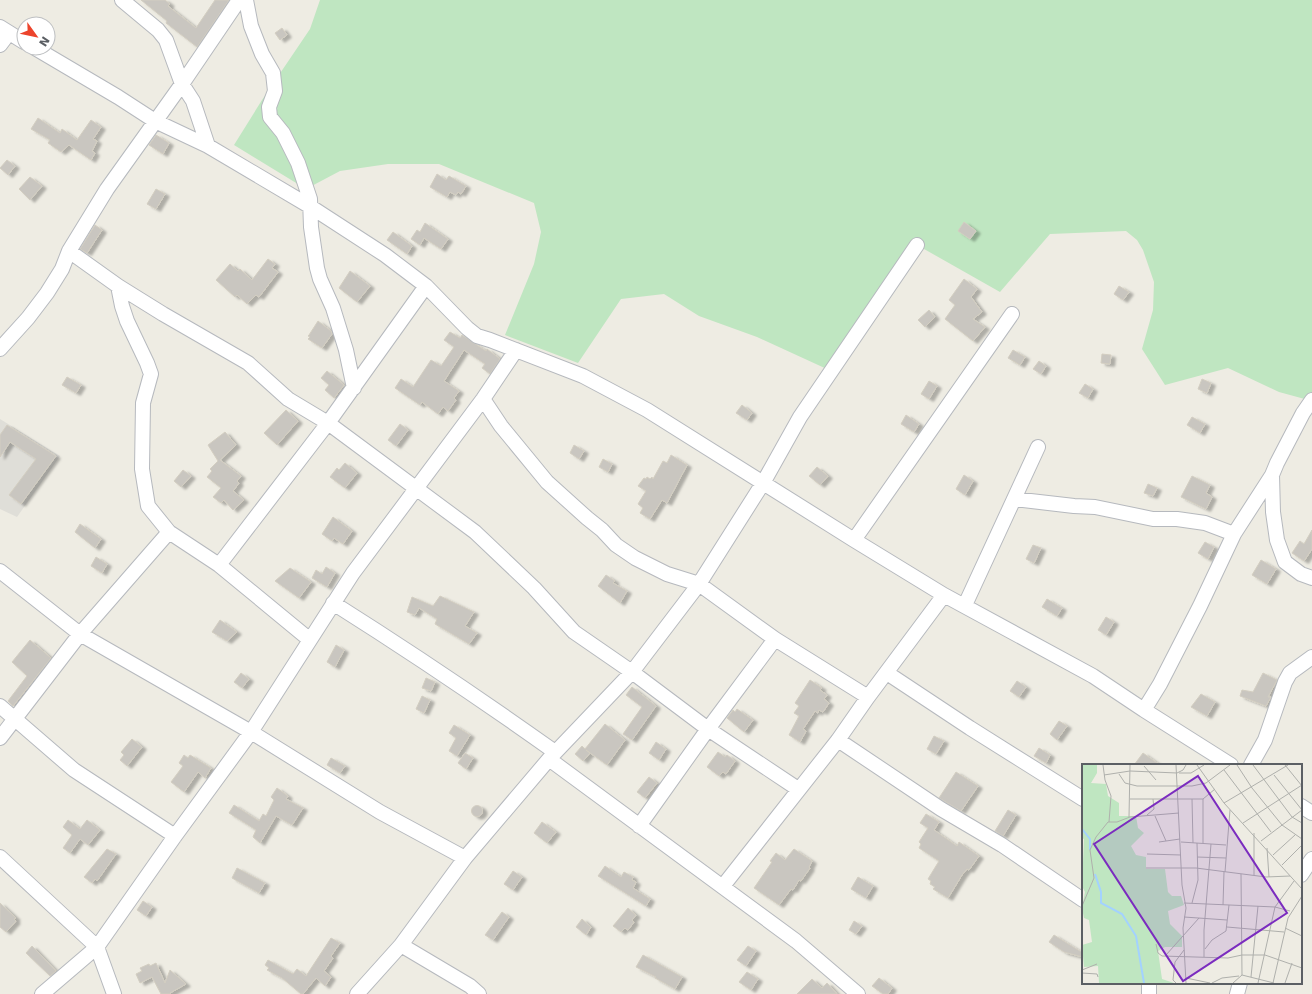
<svg xmlns="http://www.w3.org/2000/svg" width="1312" height="994" font-family="'DejaVu Sans',sans-serif">
  <defs>
    <filter id="shadow"><feDropShadow dx="4.5" dy="2.5" stdDeviation="1" flood-color="#0004"/></filter>
  </defs>
  <rect width="100%" height="100%" fill="#eeece3"/>
  <path fill="#dfded8" d="M0,419L60,456L17,517L0,509Z"/>
  <path fill="#bfe6c1" d="M320,0H1312V401L1279,392L1228,368L1165,385L1142,349L1153,310L1154,282L1143,250L1137,240L1126,231L1050,234L1000,292L917,245L829,370L757,337L699,316L664,294L621,299L578,363L505,335L534,264L541,232L534,203L439,164H388L340,171L306,189L234,145L262,100L310,29Z"/>
  <path fill="#c9c6c0" stroke="#d3cec1" filter="url(#shadow)" d="M141,0H165L170,4L168,6L196,28L215,0H229L197,47L166,23L167,21Z
    M282,28L287,35L280,40L275,33Z
    M38,118L60,133L62,129L77,140L91,120L101,127L93,139L97,141L92,151L95,153L91,160L69,145L61,152L48,143L50,140L31,129Z
    M156,135L169,143L163,154L149,145Z
    M7,160L15,166L8,175L0,168Z
    M437,174L446,180L449,176L466,186L461,194L458,192L456,195L450,192L447,197L430,187Z
    M30,177L42,186L30,200L19,189Z
    M156,189L165,194L156,209L147,204Z
    M964,222L976,231L970,239L958,231Z
    M425,223L448,239L441,249L424,238L420,245L411,239L417,230L420,232Z
    M95,225L102,230L87,253L80,249Z
    M393,232L412,246L407,254L387,240Z
    M268,259L275,264L272,268L278,272L259,297L256,295L247,304L237,295L235,297L216,280L230,264L238,271L240,269L252,280Z
    M350,271L370,286L357,302L339,288Z
    M964,279L977,289L971,297L982,312L973,319L985,327L973,341L945,319L955,305L949,300Z
    M1119,286L1129,292L1123,300L1114,294Z
    M929,310L935,317L925,327L918,320Z
    M318,321L331,331L332,334L322,348L308,339L310,337L308,336L309,335Z
    M450,332L460,338L462,335L486,351L487,349L500,359L490,374L482,368L485,364L464,350L444,381L459,391L454,398L456,400L448,411L443,407L438,414L422,402L420,405L395,388L401,379L413,387L431,360L441,366L454,347L444,340Z
    M1013,350L1025,357L1020,365L1008,358Z
    M1102,354L1111,355L1110,364L1101,363Z
    M1039,361L1046,366L1041,374L1033,369Z
    M327,371L344,385L334,398L325,390L329,385L321,378Z
    M67,377L81,385L76,393L62,385Z
    M1202,379L1211,383L1207,393L1198,389Z
    M929,381L937,386L929,399L921,394Z
    M1085,384L1093,389L1088,398L1079,393Z
    M742,405L752,413L747,420L736,413Z
    M286,410L298,421L277,445L264,433Z
    M906,415L919,424L914,432L901,424Z
    M1192,417L1205,424L1200,433L1187,425Z
    M400,424L408,430L396,446L388,440Z
    M7,425L56,456L21,504L9,495L36,459L10,442L0,457V435Z
    M225,432L236,445L220,460L241,476L237,481L239,483L233,491L244,500L233,510L224,500L221,503L213,497L221,488L207,477L212,471L210,469L218,461L208,445Z
    M574,445L584,451L579,459L570,453Z
    M671,455L687,465L667,503L662,500L650,519L640,513L643,508L638,504L646,491L638,486L644,478L646,479L647,477L650,479L652,477L653,479L663,461L667,463Z
    M603,459L612,464L608,472L599,467Z
    M345,463L357,473L345,488L330,477L337,468L339,470Z
    M817,467L828,476L820,485L809,476Z
    M183,470L191,476L181,487L174,481Z
    M964,475L973,481L965,495L956,489Z
    M1192,476L1210,485L1206,493L1212,497L1206,509L1181,497Z
    M1148,484L1157,488L1153,496L1144,493Z
    M333,517L352,531L343,544L334,538L332,541L322,534Z
    M80,524L101,539L95,548L75,532Z
    M1312,530V549L1304,561L1292,553L1300,541L1304,544Z
    M1205,542L1214,547L1208,559L1198,553Z
    M1033,545L1041,548L1034,563L1026,559Z
    M96,557L107,564L102,573L91,566Z
    M1261,560L1276,569L1267,584L1252,575Z
    M326,567L335,573L327,587L312,578L316,570L322,574Z
    M290,568L311,582L299,598L275,581Z
    M606,575L615,581L613,583L627,591L620,603L598,586Z
    M440,596L474,612L465,626L477,633L469,644L435,624L437,619L419,608L415,615L407,612L412,597L433,606Z
    M1047,599L1062,608L1057,616L1042,607Z
    M1106,617L1114,622L1106,635L1098,630Z
    M220,620L237,632L227,641L212,632Z
    M30,640L51,658L13,706L8,701L27,676L12,662Z
    M336,645L344,650L335,667L327,662Z
    M241,673L249,679L242,688L234,682Z
    M1263,673L1277,680L1268,697H1271L1266,706L1240,696L1242,690L1253,692Z
    M426,678L435,682L431,691L422,688Z
    M810,680L822,688L820,690L827,695L824,699L829,703L823,712L819,710L818,713L815,711L803,729L806,731L800,742L789,735L799,716L794,713L799,706L795,703Z
    M1017,681L1026,687L1019,697L1010,691Z
    M632,687L656,706L632,740L623,734L642,707L626,695Z
    M1201,694L1215,702L1207,716L1191,707Z
    M422,696L430,700L424,713L416,709Z
    M737,709L753,720L744,732L727,718L733,710L735,712Z
    M1059,721L1067,726L1057,740L1050,734Z
    M605,724L625,740L607,765L586,750L590,753L583,761L575,754L582,746L585,749Z
    M454,725L470,735L457,756L449,751L456,738L449,733Z
    M934,736L944,741L936,754L927,749Z
    M132,739L142,747L127,766L120,760L124,755L121,752Z
    M656,742L666,749L659,760L649,753Z
    M1039,748L1050,755L1046,763L1034,756Z
    M718,752L725,757L727,755L735,761L726,774L723,772L719,776L707,767Z
    M465,753L473,758L466,769L458,763Z
    M1143,753L1160,765H1134Z
    M184,755L188,758L190,755L211,768L205,778L198,772L184,792L171,782L183,766L179,763Z
    M331,758L345,766L340,773L327,765Z
    M956,772L978,786L961,811L939,798Z
    M649,777L657,783L645,798L637,792Z
    M277,788L288,796L286,799L303,808L292,825L276,816L260,843L253,837L256,830L229,813L234,805L259,821L263,814L266,816L274,800L271,797Z
    M471.5 811a5.5 5.5 0 1 1 11 0a5.5 5.5 0 1 1-11 0Z
    M1008,810L1016,815L1003,836L995,831Z
    M926,814L939,822L934,830L957,846L959,842L979,856L969,870L967,869L962,875L948,898L933,889L935,887L930,884L931,881L928,879L939,861L919,848L921,844L919,842L928,828L920,823Z
    M68,820L80,829L87,820L100,830L88,845L80,839L70,853L63,848L72,835L63,827Z
    M542,822L556,832L547,843L534,833Z
    M107,849L116,854L97,881L95,879L92,883L84,877Z
    M794,849L812,861L809,867L810,868L801,881L799,880L793,890L791,889L779,905L754,888L772,862L770,861L776,853L785,860Z
    M605,866L621,877L624,872L633,877L632,880L636,882L633,888L650,899L646,906L598,876Z
    M237,868L265,883L259,893L232,878Z
    M513,871L522,877L513,890L504,884Z
    M858,877L873,886L866,898L851,889Z
    M143,901L152,907L146,916L137,910Z
    M0,903L16,918L14,919L16,921L6,932L0,927Z
    M628,908L636,915L632,920L634,922L628,930L625,928L621,932L613,926Z
    M502,912L509,917L493,940L485,935Z
    M582,919L591,927L586,935L576,927Z
    M854,921L862,926L856,934L849,930Z
    M1054,935L1083,953V957L1064,952L1049,942Z
    M331,938L340,943L331,956L333,958L324,971L331,977L325,986L316,978L303,994H301L282,978L267,970L269,968L265,965L268,960L293,974L297,969L306,976Z
    M32,946L56,971L50,976L26,953Z
    M748,946L756,951L746,966L737,960Z
    M643,955L682,977L675,989L655,978L656,977L636,967Z
    M156,963L165,983L170,970L186,984L170,993L171,994H161L152,977L140,983L136,974L142,971L140,968L149,964L150,966Z
    M747,972L758,979L751,990L739,982Z
    M879,978L892,988L888,994H883L872,986Z
    M812,979L822,988L827,983L837,994H797Z"/>
  <g fill="none" stroke-linecap="round" stroke-linejoin="round">
    <defs>
      <path id="minor" d="M122,0L158,30L166,40L182,84L193,101L208,146
        M246,0L251,26L262,54L273,73L275,91L269,107L270,117L283,133L298,163L310,199L311,227L317,268L320,279L333,308L346,350L354,388
        M0,27L24,42
        M0,45L9,33
        M35,48L118,97L155,121L208,146L311,207L385,255L426,286L467,328L477,336L490,340L583,376L647,410L854,540L944,595L1093,676L1144,710L1231,765
        M69,251L118,286L163,314L248,363L288,399L328,423L475,532L534,588L574,632L632,672L708,729L798,789
        M118,286L122,306L127,321L147,363L151,374L143,403L142,469L148,506L169,532L219,565L310,640
        M0,349L28,318L47,293L62,269L69,251L107,189L182,84L239,0
        M483,399L501,426L547,482L587,518L602,530L616,545L635,558L667,574L699,584L775,639L868,697
        M1272,475L1273,512L1277,540L1285,562L1301,574L1312,578
        M1014,499L1074,506L1095,507L1153,519H1177L1205,523L1234,534
        M854,540L1012,314
        M219,565L328,423L426,286
        M0,571L80,634L251,732L380,812L465,858
        M333,603C409,651 482,700 555,752
        M965,605L1038,447
        M887,673L970,728L1083,799
        M0,706L74,770L175,836
        M1144,710L1160,684L1200,606L1234,534L1272,475L1277,463L1303,413L1312,400
        M0,738L80,634L169,532
        M838,740L941,809L1002,845L1083,900
        M549,759L796,941L858,994
        M1251,765L1265,740L1285,682L1290,673L1312,657
        M1301,806L1312,813
        M639,826L708,729L775,639
        M0,857L97,947L114,994
        M1301,875L1312,859
        M723,886L838,740L868,697L944,595
        M401,945L470,986L479,994
        M1149,983V994
        M42,994L97,947L175,836L251,732L353,573L483,399L516,350
        M357,994L401,945L465,858L549,759L632,672L699,584L763,483L800,417L917,245
        M1237,994L1240,983"/>
    </defs>
    <use href="#minor" stroke="#b6b9be" stroke-width="16"/>
    <use href="#minor" stroke="#fff" stroke-width="14"/>
  </g>
  <g transform="translate(1082 764)">
    <rect width="220" height="220" fill="#eeece3"/>
    <path d="M0,1H15V9L9,19L24,20L26,32L37,39V52H54L56,64L62,69L49,82L54,91L64,93V105H83L86,128L90,132H99L102,141L86,147L88,160L100,172V183H83L76,187L80,215L92,219H17L16,202L2,203L0,181L10,178L7,156L2,154L0,144L3,128L0,122L2,75L0,74Z" fill="#bfe6c1"/>
    <path fill="none" stroke="#a3d2ff" stroke-width="2" d="M0,65L8,75V86M13,110L19,128V139L40,150L54,172L62,219"/>
    <path fill="none" stroke="#afb0ac" stroke-width="1" d="M21,1L23,16L29,32L27,58M94,1L100,121L104,144L101,164L104,219M115,1L142,39L220,125M155,1L170,24L200,61L220,75M171,1L210,53L220,59M203,1L220,22M62,2L74,16M142,6L189,68M97,9H109L122,1M37,10L43,19L55,22H110L124,19L148,1M22,11L48,7L95,9L101,6L104,1M192,11L220,46M48,35H121M110,35L111,79M142,39L206,1M65,51L72,45L71,35M73,52L84,77M47,53L48,1M161,59L220,21M172,69V111M179,77L220,46M77,78L98,75M99,78L144,81M121,79V35L133,25M185,84L187,113M65,90L99,91M191,91L213,71M115,93L144,94M200,101L220,81M64,104H114L184,113L208,112M143,108L148,46M159,110L160,211M102,139L193,143L208,147M110,139L116,116L115,79M141,141L142,108M0,142L12,114L8,86L14,73L26,58H35L48,53L97,49M102,153L145,156M145,163L202,168M203,164L220,172M74,180L76,189L80,192L146,194L160,191H183L220,204M123,185L130,176L144,167L147,141M84,191L117,154M122,193V166L129,80M0,206L15,200M0,209L15,210L16,213M169,213L176,142M104,214L128,219M94,219L91,216L93,198L102,186M130,219L140,214L157,212M151,219L160,211L192,219M176,219L193,143L212,117M191,219L206,154L220,132M203,219L210,199"/>
    <path fill="#7b2cbf" fill-opacity="0.15" stroke="#7b2cbf" stroke-width="2" d="M116,12L205,149L101,217L12,80Z"/>
    <rect width="220" height="220" fill="none" stroke="#5b5f64" stroke-width="2"/>
  </g>
  <g transform="translate(36 36) rotate(123)"><circle r="19" fill="#ffffff" stroke="#bdbfc1"/>
  <path d="M0-3L7 15L0 10L-7 15Z" fill="#ec442c"/>
  <text y="-6" font-size="11" font-weight="bold" text-anchor="middle" fill="#5b5f64">N</text>
  </g>
</svg>
